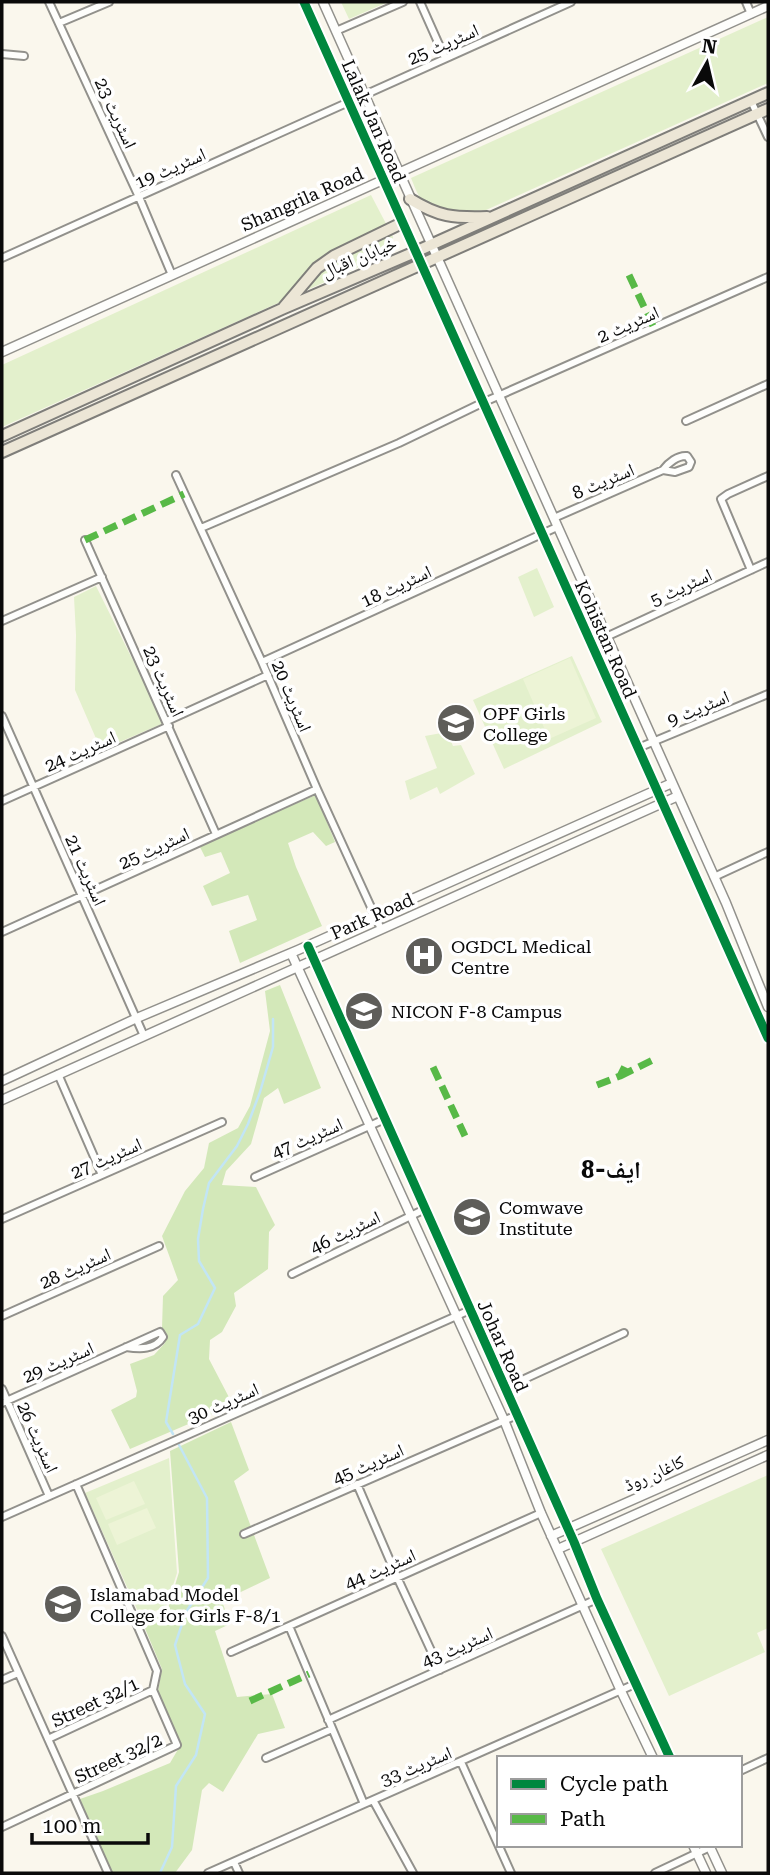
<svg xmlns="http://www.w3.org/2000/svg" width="770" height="1875" font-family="'Roboto Serif','Noto Naskh Arabic',serif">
  <rect width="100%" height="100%" fill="#faf7ed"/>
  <path fill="#e3f0cc" d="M341,2H388L349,19Z
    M768,17V83L486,210C468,212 433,215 421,199C417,194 414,185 411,178Z
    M371,195L393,237V249L374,260L2,427V365Z
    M537,568L554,607L534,617L518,577Z
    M96,586L164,723L101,750L75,690L76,635L74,597Z
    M572,656L602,722L504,769L473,700Z
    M447,732L453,746L461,745L475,774L440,794L437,787L410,800L405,781L437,768L425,736Z
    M169,1458L177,1573L166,1607L140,1616L85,1493Z
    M768,1475V1628L757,1633L765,1652L669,1696L601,1549Z"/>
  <path fill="#d3e8b9" d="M316,795L335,842L326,846L313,832L288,843L296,867L322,926L240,963L229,931L257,920L248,895L212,906L203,886L230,873L221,852L205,857L199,845Z
    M280,985L321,1088L284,1104L278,1088L264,1098L251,1144L226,1171L222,1185L256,1187L275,1225L269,1232L268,1269L234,1293L236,1306L222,1332L210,1340L209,1359L233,1405L130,1449L111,1410L136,1397L137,1391L130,1364L154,1355L165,1343L162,1328L163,1296L178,1280L162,1236L185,1191L204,1168L209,1143L238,1128L250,1106L270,1031L265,991Z
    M231,1422L249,1470L234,1481L270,1578L222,1601L230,1624L215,1631L237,1697L272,1694L285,1728L258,1734L223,1792L209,1783L202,1790L192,1850L175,1873H112L80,1799L103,1791L170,1763L180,1746L158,1691L162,1669L141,1619L167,1612L179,1572L170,1451Z"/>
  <path fill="#edf4d6" d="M570,658L596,718L549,739L523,679Z
    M134,1481L145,1504L106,1520L96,1498Z
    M147,1508L156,1528L117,1545L108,1524Z"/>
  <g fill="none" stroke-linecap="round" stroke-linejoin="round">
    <path stroke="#c2e5f5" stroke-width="2.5" d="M173,1434L166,1422L180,1335L198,1324L215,1288L199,1261L198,1239L203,1209L209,1183L237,1146L248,1124L260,1092L273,1047V1019
      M160,1873L172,1847L176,1786L196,1755L205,1714L185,1684L175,1645L186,1612L208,1578L207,1498L179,1445"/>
    <defs>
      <path id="minor" d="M49,2L139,197L172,275
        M420,2L445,58
        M746,2L751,14
        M59,23L109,2
        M336,31L403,2
        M2,54L24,56
        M751,101L768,137
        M2,258L571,2
        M686,421L768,384
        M176,475L262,662L317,789L381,929
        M554,518L663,470C668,463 678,455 687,456L691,462L689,467L675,472L663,470
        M201,528L399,443L482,403L768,277
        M85,540L216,834
        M751,570L721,499L728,494L768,476
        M2,621L102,577
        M606,637L768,562
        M262,662L557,527
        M2,716L144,1036
        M167,721L268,675
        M638,748L768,694
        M2,801L169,726
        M714,877L768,852
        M2,932L317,789
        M58,1074L102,1175
        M255,1177L385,1119
        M2,1219L222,1122
        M292,1274L425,1209
        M2,1316L159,1246
        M505,1388L624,1333
        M2,1389L49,1496
        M2,1403L160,1332L163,1337C155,1350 140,1349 126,1347
        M357,1484L397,1577L440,1670
        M2,1517L470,1310
        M244,1534L517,1415
        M289,1626L364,1804
        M2,1636L108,1873
        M231,1652L541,1513
        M2,1680L18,1673
        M328,1720L597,1599
        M48,1739L153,1690
        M266,1758L332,1729
        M461,1762L511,1873
        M740,1771L768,1758
        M373,1800L413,1873
        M2,1827L177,1745L153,1690L157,1671L76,1484
        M234,1862L239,1873
        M208,1873L635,1684
        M655,1873L710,1847"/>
      <path id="tertiary" d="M304,2L768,1038
        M323,2L726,903L768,1007
        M2,352L768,6
        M308,946L574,1542L597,1599L670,1758
        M291,953L504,1420L541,1513L621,1691L653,1758
        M2,1081L137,1018L298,950L672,783
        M2,1100L678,796
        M551,1536L768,1440
        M558,1549L768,1455
        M693,1845L706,1873
        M709,1845L722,1873"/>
      <path id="primary" d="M410,199C439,217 453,218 487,217
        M284,307L317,268L334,256L402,223
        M2,436L282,309L415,252L768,93
        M2,452L768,109"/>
    </defs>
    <use href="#minor" stroke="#92918c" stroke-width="10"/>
    <use href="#tertiary" stroke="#92918c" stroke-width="11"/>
    <use href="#primary" stroke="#7f7e7a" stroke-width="14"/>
    <use href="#minor" stroke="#fefefc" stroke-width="6"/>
    <use href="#tertiary" stroke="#fefefc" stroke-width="8"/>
    <use href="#primary" stroke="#ece6d6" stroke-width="10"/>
    <path stroke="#58b947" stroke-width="7" stroke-dasharray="14 7" stroke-linecap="butt" d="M629,275L654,328
      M85,540L184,494
      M433,1067L465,1136
      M620,1076L655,1059
      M597,1085L620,1076L627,1062
      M250,1701L309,1674"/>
    <defs>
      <path id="cycleway" d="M304,2L768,1038
        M308,946L574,1542L597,1599L670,1758"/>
    </defs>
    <use href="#cycleway" stroke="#fff" stroke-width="13"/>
    <use href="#cycleway" stroke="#00873e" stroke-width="9"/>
  </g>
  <defs>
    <symbol id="university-disc" viewBox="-11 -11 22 22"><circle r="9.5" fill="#5e5d59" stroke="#fff"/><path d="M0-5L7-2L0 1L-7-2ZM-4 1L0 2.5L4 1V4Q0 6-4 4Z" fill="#fff"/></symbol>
    <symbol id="hospital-disc" viewBox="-11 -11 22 22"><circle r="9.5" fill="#5e5d59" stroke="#fff"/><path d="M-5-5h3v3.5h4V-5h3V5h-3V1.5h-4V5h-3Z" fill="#fff"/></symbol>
  </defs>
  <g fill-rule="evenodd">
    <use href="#university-disc" x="434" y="701" width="44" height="44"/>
    <use href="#hospital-disc" x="402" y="934" width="44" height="44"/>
    <use href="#university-disc" x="342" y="989" width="44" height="44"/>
    <use href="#university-disc" x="450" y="1195" width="44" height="44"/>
    <use href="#university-disc" x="41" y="1582" width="44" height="44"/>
  </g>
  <g text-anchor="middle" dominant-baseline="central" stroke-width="7" stroke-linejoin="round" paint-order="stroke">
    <g font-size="18" fill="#0a0a0a" stroke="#fff">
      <text transform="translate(443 44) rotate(-24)">اسٹریٹ 25</text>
      <text transform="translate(116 113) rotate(65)">اسٹریٹ 23</text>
      <text transform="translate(374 121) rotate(66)">Lalak Jan Road</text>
      <text transform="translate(170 168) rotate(-24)">اسٹریٹ 19</text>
      <text transform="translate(302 199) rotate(-24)">Shangrila Road</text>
      <text transform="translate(359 257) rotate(-23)">خیابان اقبال</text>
      <text transform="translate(628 324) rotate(-24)">اسٹریٹ 2</text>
      <text transform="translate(603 481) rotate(-23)">اسٹریٹ 8</text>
      <text transform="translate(396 586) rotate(-25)">اسٹریٹ 18</text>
      <text transform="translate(681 587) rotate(-25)">اسٹریٹ 5</text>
      <text transform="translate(606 639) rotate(66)">Kohistan Road</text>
      <text transform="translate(164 681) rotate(66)">اسٹریٹ 23</text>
      <text transform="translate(292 696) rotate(67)">اسٹریٹ 20</text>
      <text transform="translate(698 708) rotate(-23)">اسٹریٹ 9</text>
      <text transform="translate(80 751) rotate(-24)">اسٹریٹ 24</text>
      <text transform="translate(154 848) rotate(-25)">اسٹریٹ 25</text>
      <text transform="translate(86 870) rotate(66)">اسٹریٹ 21</text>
      <text transform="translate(372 916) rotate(-24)">Park Road</text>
      <text transform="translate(307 1138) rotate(-24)">اسٹریٹ 47</text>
      <text transform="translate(106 1158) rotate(-24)">اسٹریٹ 27</text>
      <text transform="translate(345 1232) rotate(-26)">اسٹریٹ 46</text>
      <text transform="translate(75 1268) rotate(-24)">اسٹریٹ 28</text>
      <text transform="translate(503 1346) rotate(66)">Johar Road</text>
      <text transform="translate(58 1362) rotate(-24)">اسٹریٹ 29</text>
      <text transform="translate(223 1403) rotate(-24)">اسٹریٹ 30</text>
      <text transform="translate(38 1437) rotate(66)">اسٹریٹ 26</text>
      <text transform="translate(368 1464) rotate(-24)">اسٹریٹ 45</text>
      <text transform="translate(654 1473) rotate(-24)">کاغان روڈ</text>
      <text transform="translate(380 1569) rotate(-24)">اسٹریٹ 44</text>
      <text transform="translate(457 1647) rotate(-24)">اسٹریٹ 43</text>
      <text transform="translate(95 1702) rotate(-25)">Street 32/1</text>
      <text transform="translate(118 1758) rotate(-25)">Street 32/2</text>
      <text transform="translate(416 1766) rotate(-23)">اسٹریٹ 33</text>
    </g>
    <g font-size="18" fill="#0a0a0a" stroke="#fff" text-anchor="start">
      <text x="483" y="713">OPF Girls<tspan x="483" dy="21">College</tspan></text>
      <text x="451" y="946">OGDCL Medical<tspan x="451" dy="21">Centre</tspan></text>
      <text x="391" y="1011">NICON F-8 Campus</text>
      <text x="499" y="1207">Comwave<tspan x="499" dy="21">Institute</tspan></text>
      <text x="90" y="1594">Islamabad Model<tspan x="90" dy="21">College for Girls F-8/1</tspan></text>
    </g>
    <g font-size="24" font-weight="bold" fill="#0a0a0a" stroke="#fff">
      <text x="611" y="1170">ایف-8</text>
    </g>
  </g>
  <rect width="770" height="1875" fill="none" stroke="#0a0a0a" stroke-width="7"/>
  <rect x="497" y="1756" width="245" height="91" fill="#ffffff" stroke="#9d9d9d" stroke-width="2"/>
  <rect x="511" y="1779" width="35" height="10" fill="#00873e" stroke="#9d9d9d" stroke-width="2"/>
  <text x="560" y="1791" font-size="21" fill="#0a0a0a">Cycle path</text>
  <rect x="511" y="1814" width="35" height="10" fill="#58b947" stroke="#9d9d9d" stroke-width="2"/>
  <text x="560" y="1826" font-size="21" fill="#0a0a0a">Path</text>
  <g transform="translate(707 63) rotate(8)" stroke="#ffffff" stroke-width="5" paint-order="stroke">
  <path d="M0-5L12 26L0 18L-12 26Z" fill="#0a0a0a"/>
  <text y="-10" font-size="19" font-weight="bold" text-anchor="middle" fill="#0a0a0a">N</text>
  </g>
  <path d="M32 1833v10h116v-10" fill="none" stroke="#0a0a0a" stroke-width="3.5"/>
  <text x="42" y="1833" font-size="21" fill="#0a0a0a" stroke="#ffffff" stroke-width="5" paint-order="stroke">100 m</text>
</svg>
